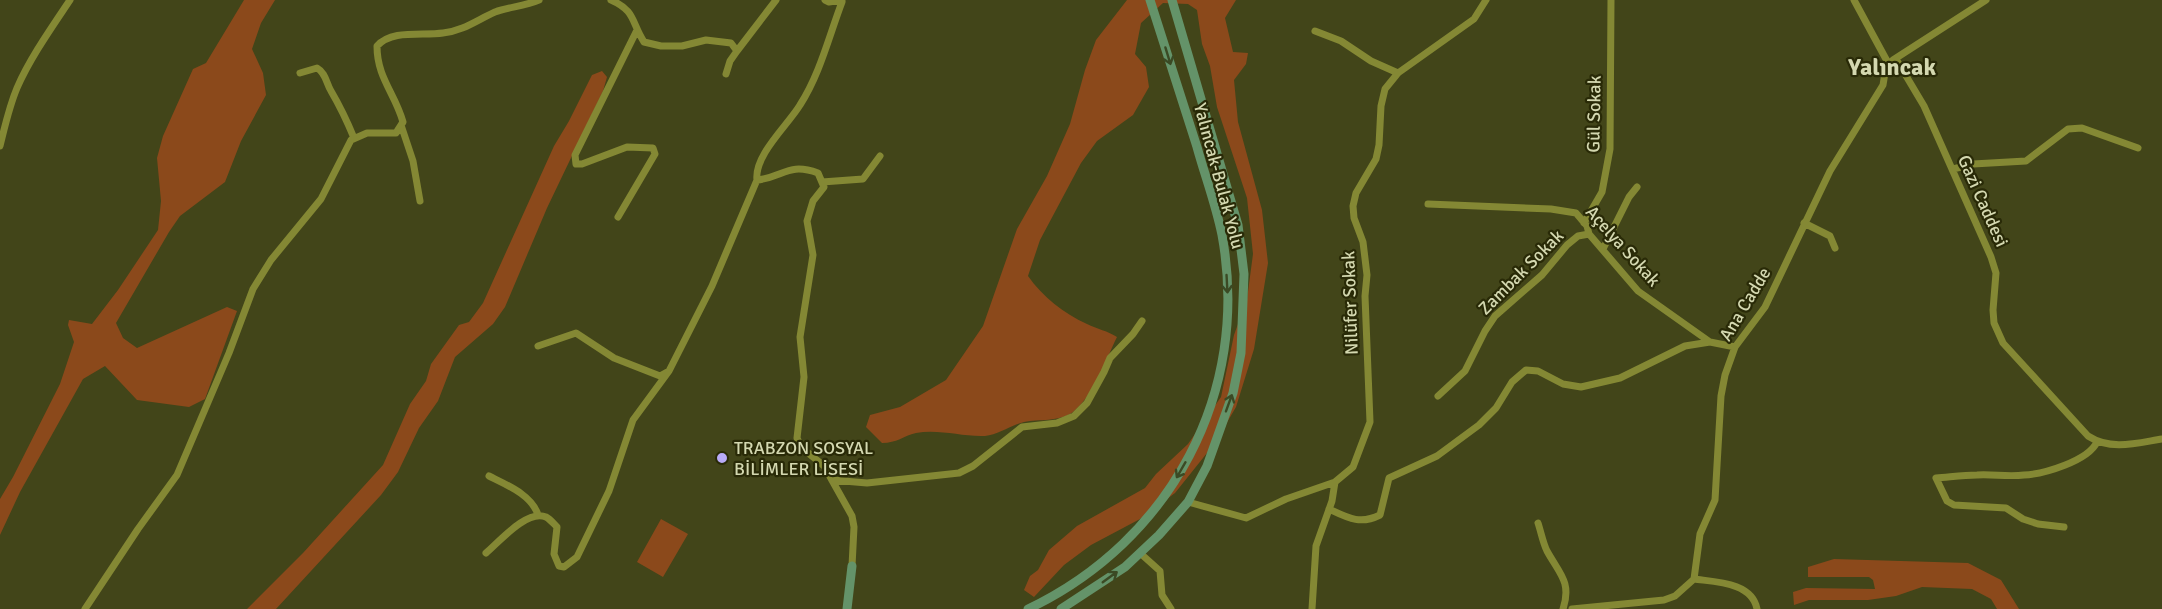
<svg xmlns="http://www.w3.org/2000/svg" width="2162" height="609" font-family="Signika,sans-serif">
  <rect width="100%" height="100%" fill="#424519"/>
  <path fill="#8b491b" d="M244,0H275L261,23L252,49L263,73L266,95L241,141L225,182L180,216L169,232L116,323L123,338L137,348L227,307L237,311L205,399L189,407L137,400L105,366L83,379L20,492L0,535V499L13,477L60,384L74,342L68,325L69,320L92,324L118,290L158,230L161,201L157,158L163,136L193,69L206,63Z
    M1127,0H1236L1225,18L1233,52L1248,53L1246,64L1234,80L1238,122L1262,210L1268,263L1254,349L1236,407L1215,443L1175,493L1140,519L1091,545L1064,565L1034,597L1024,590L1030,576L1038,570L1049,550L1077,526L1145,488L1156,474L1188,444L1221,397L1234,335L1247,299L1253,254L1247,198L1217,107L1210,66L1202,44L1197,10L1188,4L1163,3L1141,23L1135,54L1146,67L1149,87L1133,115L1097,141L1081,163L1040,240L1028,276C1043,297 1063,313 1087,324C1097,329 1108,331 1117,337C1105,361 1094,395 1073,412C1059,422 1039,419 1024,422C1011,425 998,435 985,436C962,437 940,429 916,433C903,436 897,443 882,443L866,427L870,415L900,407L946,380L983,326L1017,229L1047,176L1070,124L1085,70L1096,40Z
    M602,71L607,77L603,91L547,208L505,307L493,324L455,357L438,401L419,428L398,472L381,495L276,609H247L303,553L383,465L410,404L426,381L431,364L459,325L469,322L483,303L554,146L569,121L592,75Z
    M661,519L688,534L663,577L637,562Z
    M1834,559L1968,563L2001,580L2019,609H1997L1991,599L1972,589L1922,587L1896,596L1868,600H1809L1794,605L1793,592L1806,588L1875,589L1873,580L1869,577H1808V567Z"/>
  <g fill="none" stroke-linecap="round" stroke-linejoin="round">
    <path stroke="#848834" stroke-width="7" d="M611,0C636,11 631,22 644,42L661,46H682L706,40L731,43L737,51L730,61L726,74
      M825,0L829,2L842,0
      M842,2C829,36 820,74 800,105C788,125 754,155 757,180C784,177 788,162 818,173L824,187L813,201L807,221L813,255L800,337L804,377L797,438L801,447L824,466L852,516L854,527L852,566
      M1315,31L1341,41L1371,61L1398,73
      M737,51L776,0
      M1896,59L1924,106L1991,257L1996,273L1993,310L1994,323L2003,343L2088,436C2111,451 2137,443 2162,439
      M1893,60L1986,0
      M300,73L317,68C326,73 326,83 331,91C341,108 347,121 354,138
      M401,125L413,161L420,201
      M0,146C5,126 9,107 17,88C30,58 52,27 70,0
      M1953,169L1973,164L2026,161L2068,129L2082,128L2138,148
      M822,182L863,179L880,156
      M1428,204L1551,209L1576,213L1587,226L1589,234L1638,291L1710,342
      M618,217L655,154L653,148L627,147L582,164H576L575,155L637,30
      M1584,223L1602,192L1610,149L1611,0
      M1804,223L1830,236L1835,248
      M1603,249L1629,197L1637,187
      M538,346L576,333L614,358L660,376L669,371L712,286L757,180
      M1438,396L1465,371L1485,331L1495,316L1542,275L1567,245L1578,236L1589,234
      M489,476C507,485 532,495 538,515
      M832,480L867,483L959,473L973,466L1022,427L1057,423L1074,416L1087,403L1104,372L1110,358L1133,334L1142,321
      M1188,502L1246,518L1286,499L1335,482
      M1329,509C1348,518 1360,525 1380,515L1389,478L1437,456L1479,425L1496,408L1512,382L1526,370L1538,371L1563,384L1581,387L1620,378L1685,346L1710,342L1735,347
      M1538,523C1541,532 1543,543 1547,551C1559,573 1572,582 1563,609
      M2064,527L2038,524L2023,519L2006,508L1954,505L1947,501L1936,478C1950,477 1963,475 1977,475C1993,474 2008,477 2024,475C2044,474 2088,461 2097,442
      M486,553C499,542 527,509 546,517C550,519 553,523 557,527L554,554L559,566L564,567L577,557L609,491L633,420L669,371
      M1140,553L1160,571L1162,595L1171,609
      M1694,579C1715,582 1752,582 1757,609
      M85,609L138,529L177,475L229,353L253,289L271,260L321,199L351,140L367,133H396L403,122C395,93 377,78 377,46C392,29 422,36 443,33C463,31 477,20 495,12C509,7 525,6 539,0
      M1312,609L1316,546L1332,501L1335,482L1353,467L1370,422L1365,296L1367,275L1363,242L1354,218L1353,206L1356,193L1376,159L1379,145L1381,106L1385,89L1398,73L1474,19L1486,0
      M1572,609L1664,600L1675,596L1694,579L1700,534L1715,500L1721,396L1725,375L1735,347L1765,307L1830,171L1883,85L1887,61L1854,0"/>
    <path stroke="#649369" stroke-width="9" d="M847,609L852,566
      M1028,609C1171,541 1251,392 1222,235C1216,205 1205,176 1197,147C1181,98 1166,49 1150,0
      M1061,609L1125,567L1159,535L1188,502L1207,466L1233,393L1241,353L1244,274L1238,225L1172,0"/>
  </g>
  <defs><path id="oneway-shaft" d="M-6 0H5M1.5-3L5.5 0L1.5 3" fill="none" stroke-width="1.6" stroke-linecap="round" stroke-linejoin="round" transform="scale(1.5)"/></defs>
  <g stroke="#3b4a24">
    <use href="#oneway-shaft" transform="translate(1168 56) rotate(73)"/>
    <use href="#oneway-shaft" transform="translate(1227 284) rotate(87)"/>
    <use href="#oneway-shaft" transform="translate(1229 403) rotate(-70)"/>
    <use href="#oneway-shaft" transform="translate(1181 470) rotate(120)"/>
    <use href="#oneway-shaft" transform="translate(1110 577) rotate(-36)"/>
  </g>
  <circle fill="#b8abf7" stroke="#292a07" stroke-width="2" cx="722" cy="458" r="6"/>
  <g text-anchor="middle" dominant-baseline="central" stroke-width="4.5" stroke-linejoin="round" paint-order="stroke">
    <g font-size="18" fill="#d4d8b0" stroke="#292a07">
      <text transform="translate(1594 114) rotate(-89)">Gül Sokak</text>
      <text transform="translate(1219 176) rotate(75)">Yalıncak-Bulak Yolu</text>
      <text transform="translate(1983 201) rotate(66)">Gazi Caddesi</text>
      <text transform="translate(1623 246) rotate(48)">Açelya Sokak</text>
      <text transform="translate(1521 272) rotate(-45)">Zambak Sokak</text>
      <text transform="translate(1350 303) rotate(-92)">Nilüfer Sokak</text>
      <text transform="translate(1745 304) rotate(-59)">Ana Cadde</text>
    </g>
    <g font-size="18" fill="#d4d8b0" stroke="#292a07" text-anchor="start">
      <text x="734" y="448">TRABZON SOSYAL<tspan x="734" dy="21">BİLİMLER LİSESİ</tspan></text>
    </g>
    <g font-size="24" font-weight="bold" fill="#d4d8b0" stroke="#292a07">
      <text x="1892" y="67">Yalıncak</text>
    </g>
  </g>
</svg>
